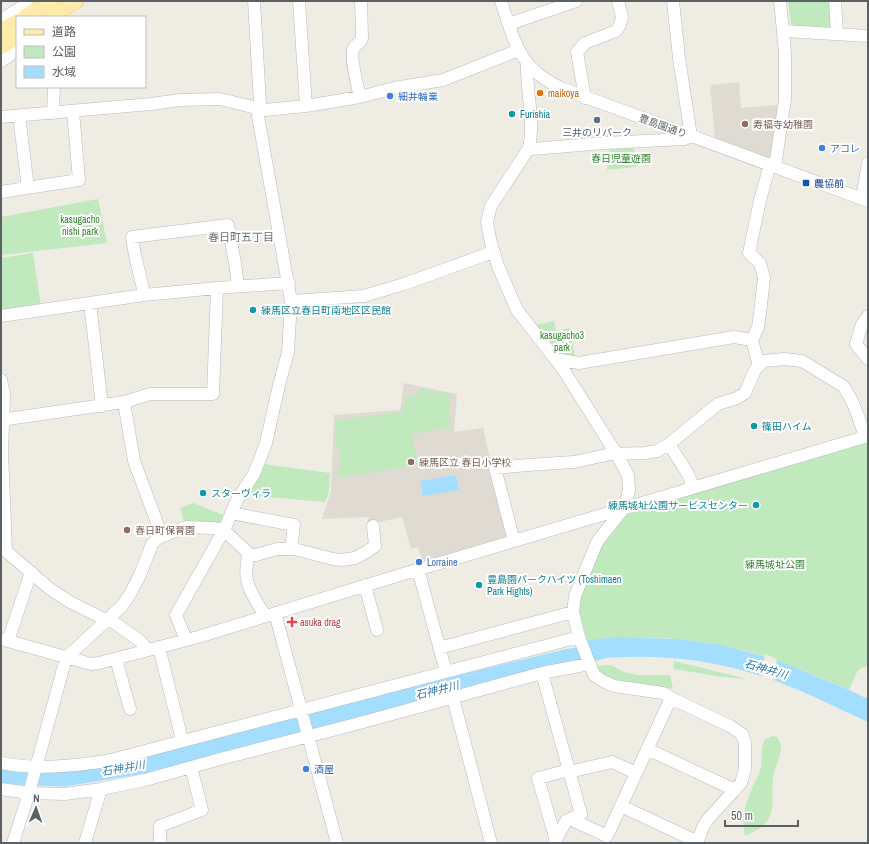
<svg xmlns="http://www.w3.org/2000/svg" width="869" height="844" font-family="'Archivo Narrow','Noto Sans JP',sans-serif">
  <rect width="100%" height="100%" fill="#efece3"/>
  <path fill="#dfdbd2" d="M739,82L741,108L776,105L779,108L772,157L769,158L715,139L710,85Z
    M404,383L457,394L454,432L483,428L508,536L423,562L418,547L411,549L402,517L375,523H367L369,517L322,519L331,491L334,415L400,410Z"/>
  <path fill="#c0e9bd" d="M788,1H831L833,26L830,29L797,28L791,23Z
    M634,148L636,167L607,170L609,150L612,149Z
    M98,199L107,243L1,255V217Z
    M33,253L41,306L1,311V258Z
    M554,321L556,331L570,328L575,359L560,356L535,325Z
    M418,388L450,394L449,428L412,434L418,465L338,478L340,451L336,446V420L403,412L405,396L418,397Z
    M868,440V665L858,670L849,690C821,678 793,666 764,656C708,638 646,634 587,640L579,612L581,592L602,541L623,514Z
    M263,464L330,473L329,491L325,502L246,495Z
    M193,503L226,516L223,522L219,524H185L180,508Z
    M674,661L747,679L723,677L673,669Z
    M611,665L624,672L638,675H670L673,689L615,682L605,676L595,666Z
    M773,736L777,737C787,751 774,764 773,778C771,793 776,810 766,823C761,829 751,833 745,836C741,815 745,804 754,784C756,779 760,773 761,767C763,757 760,749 765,739Z"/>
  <path fill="#a4deff" d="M456,475L459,490L423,496L420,481Z
    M616,637L678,639L722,645L763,656L779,661L849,690L868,699V722C837,708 808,693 776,681C715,659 658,653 594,659L587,640Z"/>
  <path fill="#efece3" d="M765,654L777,659L773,682L761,678Z"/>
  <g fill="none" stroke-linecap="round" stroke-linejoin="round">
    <path stroke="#a4deff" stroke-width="17" d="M1,774L11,776L64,778L143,765L359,708L565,658L601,651"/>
    <defs>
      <path id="minor" d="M299,1L306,106
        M501,1C510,28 517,60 542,77C548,81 555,85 561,88L868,201
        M835,1L837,34
        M1,20L23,6L27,1
        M509,24L576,1
        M784,31L868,36
        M1,61C13,54 15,53 15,38
        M527,64C526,91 535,120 529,148L491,206L487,222L491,243L498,266L517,310L563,369L617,455L628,475L629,490L624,508L597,542L575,596L573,612L579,637L594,675L603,681L614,686L663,693L673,699L730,726L742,734L745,743V769L741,783L708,819L703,827L697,843
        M360,97C358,88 350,57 353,50C354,45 361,43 362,38L361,1
        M585,98L577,52L585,43L616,31L620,25L622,17L618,1
        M53,113L54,87
        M19,116L28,188
        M1,117L151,104L180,100L220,99L265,110L306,106L360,97L394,88L443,80L519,50
        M529,148L532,149L605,143L685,139L691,136L679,58L673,1
        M775,167L785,99V53L780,1
        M1,192L79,180L73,111
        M862,198L868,163
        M144,295C141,276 134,257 132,237L228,225L235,263L238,286
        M291,301L364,296L404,284L493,252
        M90,303L102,406
        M1,316L144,295L217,288L289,283
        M868,316L862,324L856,344L868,359
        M555,359L579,363L734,337L752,340
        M759,366L752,340L758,327L760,313L764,278L760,263L749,253L760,200L770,165
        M1,380L4,394L2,452L6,551L50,589L70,602L102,618L112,621L140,641L148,650
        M124,402L134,461L162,536
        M1,420L124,402L150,394H213L217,288
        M669,444L688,474L693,487
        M231,513L294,525L291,549
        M514,541L495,468L528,465L574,462L611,454L645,453L657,451L669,444L718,404L737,398L745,393L755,370L764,361L784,359L802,361L843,386C854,401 859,419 865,437
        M249,554C241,582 251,592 265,616
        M418,569L446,672
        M365,585L377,630
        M275,613L337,843
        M1,639L91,664L99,663L198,637L403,574L868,436
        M186,640L176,615L224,530L237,500L254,474L266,443L279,385L288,352L291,301L258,116L260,103L254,1
        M8,641L31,572
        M159,647L182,740
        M439,648L573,612
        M116,659L130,709
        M542,673L581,814L566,821L554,843
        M453,698L491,843
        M647,749L735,790
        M1,763C36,770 73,766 107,761L579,637
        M569,772L612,762L636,773
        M1,789L29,793L65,794L101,789L145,780L220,759L356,724L542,673L589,664
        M621,806L698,842
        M570,819L607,836L671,698
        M556,841L538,778L569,770
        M13,843L29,793L66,658L122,606L130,594L140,575L152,544L158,538L186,527L213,528L224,530L249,554L256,555L277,549H294L333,559L342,560L355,558L366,552L375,546L373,526
        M85,843L101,789
        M160,843V826L202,810L191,767"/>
      <path id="major" d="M25,17L51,1
        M50,17L76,1
        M1,31L17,22
        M1,47L17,37"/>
    </defs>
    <use href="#minor" stroke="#b6babf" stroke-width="13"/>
    <use href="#major" stroke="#fec04d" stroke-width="16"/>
    <use href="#minor" stroke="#fff" stroke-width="12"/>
    <use href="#major" stroke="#ffeba9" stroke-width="15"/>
  </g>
  <circle fill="#e8710a" stroke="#fff" stroke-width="1.5" cx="540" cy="93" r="4"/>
  <g fill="#3f7fe0" stroke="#fff" stroke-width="1.5">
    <circle cx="390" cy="96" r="4"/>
    <circle cx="822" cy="148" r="4"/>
    <circle cx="419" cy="562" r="4"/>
    <circle cx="306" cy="769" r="4"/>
  </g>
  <g fill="#0f9aa8" stroke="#fff" stroke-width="1.5">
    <circle cx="512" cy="114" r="4"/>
    <circle cx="253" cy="310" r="4"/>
    <circle cx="754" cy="426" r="4"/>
    <circle cx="203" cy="493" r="4"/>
    <circle cx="756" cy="505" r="4"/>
    <circle cx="479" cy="585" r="4"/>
  </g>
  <circle fill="#5c6f8a" stroke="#fff" stroke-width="1.5" cx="597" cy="120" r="4"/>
  <g fill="#8d6e63" stroke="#fff" stroke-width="1.5">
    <circle cx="745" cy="124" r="4"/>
    <circle cx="411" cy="462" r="4"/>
    <circle cx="127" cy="530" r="4"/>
  </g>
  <rect fill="#1a4fb4" stroke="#fff" stroke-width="1.5" x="802" y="179" width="8" height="8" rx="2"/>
  <path fill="#e0444e" stroke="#fff" stroke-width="1.5" d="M290 616h4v4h4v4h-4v4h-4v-4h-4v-4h4z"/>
  <g text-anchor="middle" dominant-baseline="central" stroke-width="4" stroke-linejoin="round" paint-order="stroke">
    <g font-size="10" fill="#c56008" stroke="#fff" text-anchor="start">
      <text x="548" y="93">maikoya</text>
    </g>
    <g font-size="10" fill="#366cbe" stroke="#fff" text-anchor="start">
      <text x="398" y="96">細井輪業</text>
      <text x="830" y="148">アコレ</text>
      <text x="427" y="562">Lorraine</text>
      <text x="314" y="769">酒屋</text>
    </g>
    <g font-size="10" fill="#0d838f" stroke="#fff" text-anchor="start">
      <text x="520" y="114">Furishia</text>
      <text x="261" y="310">練馬区立春日町南地区区民館</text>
      <text x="762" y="426">篠田ハイム</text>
      <text x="211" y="493">スターヴィラ</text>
      <text x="748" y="505" text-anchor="end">練馬城址公園サービスセンター</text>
      <text x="487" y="579">豊島園パークハイツ (Toshimaen<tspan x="487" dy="12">Park Hights)</tspan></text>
    </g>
    <g font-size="10" fill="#785e54" stroke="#fff" text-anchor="start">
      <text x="753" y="124">寿福寺幼稚園</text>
      <text x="419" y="462">練馬区立 春日小学校</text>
      <text x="135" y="530">春日町保育園</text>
    </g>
    <g font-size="10" fill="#5b6065" stroke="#fff">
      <text transform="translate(663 126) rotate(20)">豊島園通り</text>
    </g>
    <g font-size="10" fill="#4e5e75" stroke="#fff">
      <text x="597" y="132">三井のリパーク</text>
    </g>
    <g font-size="10" fill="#2e832c" stroke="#fff">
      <text x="621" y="158">春日児童遊園</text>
      <text x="80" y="219">kasugacho<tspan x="80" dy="12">nishi park</tspan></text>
      <text x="562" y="335">kasugacho3<tspan x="562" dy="12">park</tspan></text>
      <text x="775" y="564">練馬城址公園</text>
    </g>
    <g font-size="10" fill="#164399" stroke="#fff" text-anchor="start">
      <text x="814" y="183">農協前</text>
    </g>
    <g font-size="10" fill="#be3a42" stroke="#fff" text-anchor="start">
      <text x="300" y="622">asuka drag</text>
    </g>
    <g font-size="11" fill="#6c7377" stroke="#fff">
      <text x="241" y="237">春日町五丁目</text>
    </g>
    <g font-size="11" font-style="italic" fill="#347ab2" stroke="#fff">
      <text transform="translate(766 669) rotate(16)">石神井川</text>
      <text transform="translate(437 690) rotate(-14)">石神井川</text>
      <text transform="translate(123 768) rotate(-10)">石神井川</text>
    </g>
  </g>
  <rect width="869" height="844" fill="none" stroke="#5b6065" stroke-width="4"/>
  <rect x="16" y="16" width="130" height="72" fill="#ffffff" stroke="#bdbfc1"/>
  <rect x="24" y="29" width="20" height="6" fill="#ffeba9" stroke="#bdbfc1"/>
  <text x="52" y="36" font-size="12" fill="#5b6065">道路</text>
  <rect x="24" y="46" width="20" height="12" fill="#c0e9bd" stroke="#bdbfc1"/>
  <text x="52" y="56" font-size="12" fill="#5b6065">公園</text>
  <rect x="24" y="66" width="20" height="12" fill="#a4deff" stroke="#bdbfc1"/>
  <text x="52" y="76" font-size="12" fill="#5b6065">水域</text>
  <g transform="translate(36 808) rotate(2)" stroke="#ffffff" stroke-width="3" paint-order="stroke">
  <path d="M0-3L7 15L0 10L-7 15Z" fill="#5b6065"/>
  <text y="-6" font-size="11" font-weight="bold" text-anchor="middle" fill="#5b6065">N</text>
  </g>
  <path d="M725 820v6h73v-6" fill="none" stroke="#5b6065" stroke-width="2"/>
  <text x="731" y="820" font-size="12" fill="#5b6065" stroke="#ffffff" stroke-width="3" paint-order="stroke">50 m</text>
</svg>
